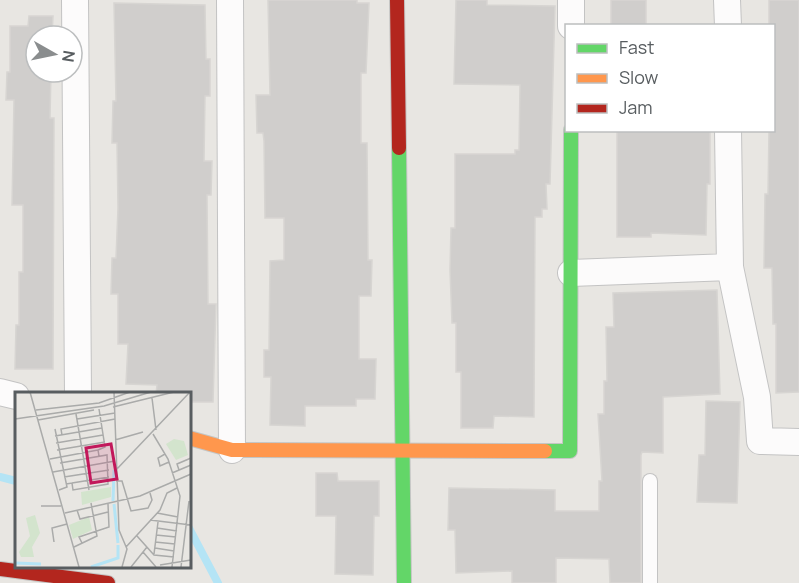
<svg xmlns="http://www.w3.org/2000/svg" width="799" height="583" font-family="Manrope,sans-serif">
  <rect width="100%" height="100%" fill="#e8e6e2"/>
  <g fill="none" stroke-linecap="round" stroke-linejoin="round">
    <path stroke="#b4e4f5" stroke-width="8" d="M0,477L16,481
      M189,528L218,583"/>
  </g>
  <path fill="#d0cecc" stroke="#d7d5d2" stroke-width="1.5" d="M268,0H357V3H369L366,73H361V143H367L368,260H372L371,296H359V359H376L375,399H356V406H305V426L270,425L271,377H264V350H269L270,261L284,260V218H265L264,141L263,133H257L256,95H270Z
    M456,0H487V5L555,6L550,184H546L547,209H542V217H535L534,417L494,416L493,428H461V372H456V323H452L450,270L451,228H455V154H515V150H519L520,85L454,84Z
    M611,0H646V26H611Z
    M769,0H799V392L776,393V324H773L772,268H764L765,194H768L769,130H774V26H769Z
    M114,3L205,5L206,59H210V96H205L204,161H212L211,195H207L208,304H216L213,402H189V394H156L157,385L126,384L128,344H118V294H111L112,258H116L118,208L117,143H112L113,101H116Z
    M29,16H53L52,36H36V72H51L50,118H54L53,369H15L16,325H19V272H23V205H12L14,100H6L7,72H10V26H28Z
    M617,130H710V184H707L706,235L651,233V237H617Z
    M717,290L720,394L663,397V453L642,452L641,455V583H610L609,559L556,558V583H512V571L456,573L455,530H448L449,488L555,490V511H599V481H602L598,414H604V381H607L606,327H614L613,293Z
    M706,401L740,402L737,503L697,502L699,455H705Z
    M316,473H337L338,481H379V516H374L373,575L335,574L336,516H316Z"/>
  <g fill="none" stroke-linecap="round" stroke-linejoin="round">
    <defs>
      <path id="lane" d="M650,583V481"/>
      <path id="street" d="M75,0L78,394
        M230,0L232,450
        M571,0V26
        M727,0L728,26
        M728,130L730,267
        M571,273L730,267L757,397L760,441L799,442
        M0,392L16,396"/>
      <path id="fast" d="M399,148L404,583
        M545,451H570L571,130"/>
      <path id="slow" d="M189,438L232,450L545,451"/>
      <path id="jam" d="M397,0L399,148
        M0,569L108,583"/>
    </defs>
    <use href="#lane" stroke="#c3c3c3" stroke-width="16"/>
    <use href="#street" stroke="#c3c3c3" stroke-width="28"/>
    <use href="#fast" stroke="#c4c5c4" stroke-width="16"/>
    <use href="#slow" stroke="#c4c5c4" stroke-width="16"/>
    <use href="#jam" stroke="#c4c5c4" stroke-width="16"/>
    <use href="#lane" stroke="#fcfbfb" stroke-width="14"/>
    <use href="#street" stroke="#fcfbfb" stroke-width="26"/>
    <use href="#fast" stroke="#63d668" stroke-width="14"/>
    <use href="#slow" stroke="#ff974d" stroke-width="14"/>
    <use href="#jam" stroke="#b3261e" stroke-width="14"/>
  </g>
  <g transform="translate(15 392)">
    <rect width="176" height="176" fill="#e8e6e2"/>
    <path d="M159,47L169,49L173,63L161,68L151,52ZM96,95V105L67,113L66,100ZM20,123L25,141L17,155L19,165H6L4,160L15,144L11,126ZM74,125L77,138L58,147L54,133Z" fill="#d3e4cd"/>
    <path fill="none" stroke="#b4e4f5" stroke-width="3" d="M98,109L99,78M99,112L103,151M0,171L26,172M76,175L103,166V153"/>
    <path fill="none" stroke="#aaabaa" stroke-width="1.5" d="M15,0L64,175M99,0L104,138L112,157L107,175M137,6L141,38M98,15L159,0M84,17L90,55L83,58L84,64M21,18L84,11L115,0M61,22L74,98M0,27L89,14L136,0M62,27L100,21M23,28L79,18M40,37L52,95L44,98M138,42L153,67L165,104L157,175M47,43L46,37L100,27M40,44L87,36M100,48L128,40M41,51L88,43M42,58L90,50M150,62L143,66L145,74L154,70M35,67L83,58M45,71L92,63L93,92L58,98L57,91L51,92M101,78L175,0M164,78L162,72L176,66M38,80L100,69M157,81L176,73M49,85L94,78M101,89H107L116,119L133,116L137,108L135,101M57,91L94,85M26,114H46M62,118L65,127L93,120M50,121L125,104L176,82M142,121L163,125M135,128L176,133M142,136L162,139M141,143L161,145M122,144L139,163L159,165M39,150L37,136L52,132M140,150L160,152M67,151L64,145L94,135L93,112M59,155L82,144L76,111M111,155L145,118L152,101L162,96M140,156L159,159M128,160L141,175M139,162L143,130M145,173L176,168M116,175L132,155M166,175L174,109"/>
    <path fill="#c2185b" fill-opacity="0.15" stroke="#c2185b" stroke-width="3" d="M96,52L102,87L76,91L71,56Z"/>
    <rect width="176" height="176" fill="none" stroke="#585d60" stroke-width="3"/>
  </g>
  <rect x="565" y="24" width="210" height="108" fill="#ffffff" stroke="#bcbebf" stroke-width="1.5"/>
  <rect x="577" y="44" width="30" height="9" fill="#63d668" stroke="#bcbebf" stroke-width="1.5"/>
  <text x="619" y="54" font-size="18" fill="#585d60">Fast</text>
  <rect x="577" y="74" width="30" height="9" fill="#ff974d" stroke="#bcbebf" stroke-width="1.5"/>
  <text x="619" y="84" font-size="18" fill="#585d60">Slow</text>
  <rect x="577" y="104" width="30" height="9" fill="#b3261e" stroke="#bcbebf" stroke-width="1.5"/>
  <text x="619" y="114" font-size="18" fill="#585d60">Jam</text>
  <g transform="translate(54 54) rotate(99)"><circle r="28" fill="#ffffff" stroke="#bcbebf" stroke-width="1.5"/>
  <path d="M0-4.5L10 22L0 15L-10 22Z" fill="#8a8d8e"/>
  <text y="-9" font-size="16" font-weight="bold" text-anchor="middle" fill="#585d60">N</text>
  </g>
</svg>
